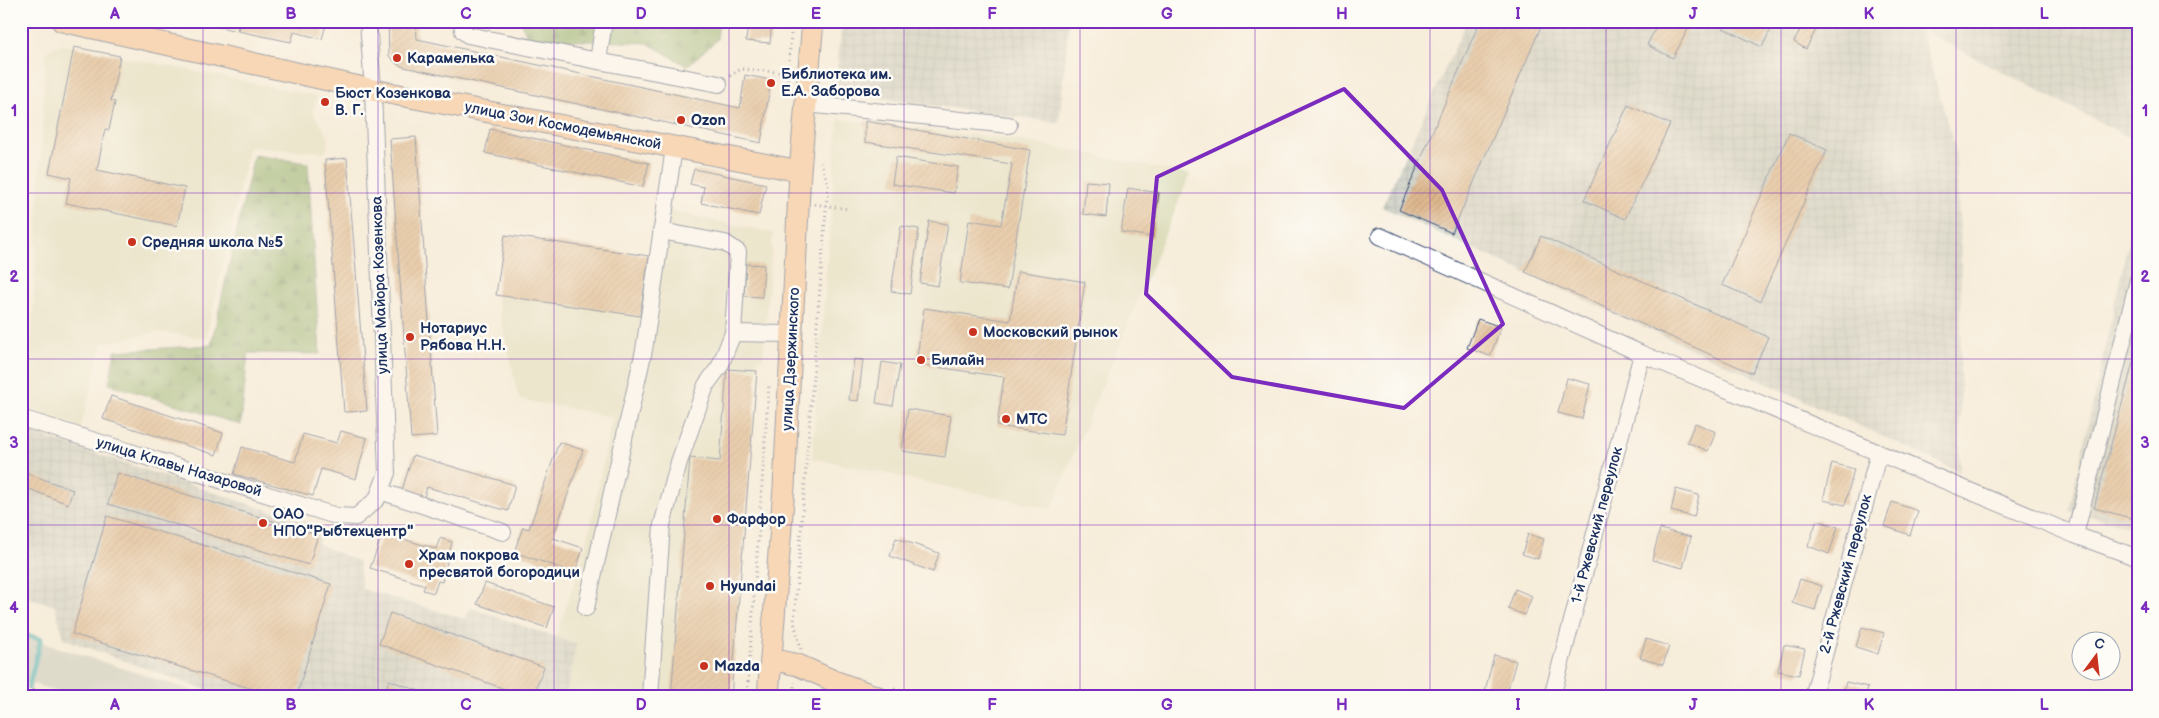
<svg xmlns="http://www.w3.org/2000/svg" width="2159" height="718" font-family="'Balsamiq Sans',sans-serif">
  <defs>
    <pattern id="industrial-grid" width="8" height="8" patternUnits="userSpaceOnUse" patternTransform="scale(1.25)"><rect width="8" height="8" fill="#c2c6b9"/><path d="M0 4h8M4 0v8" fill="none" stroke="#a6aaa1"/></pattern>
    <pattern id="forest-firs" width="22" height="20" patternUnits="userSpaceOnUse" patternTransform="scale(1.25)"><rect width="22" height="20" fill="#84a95f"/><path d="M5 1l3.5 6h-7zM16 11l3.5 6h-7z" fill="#6b8a52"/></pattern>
    <pattern id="building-hatch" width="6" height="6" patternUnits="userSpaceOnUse" patternTransform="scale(1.25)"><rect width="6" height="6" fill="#d8a874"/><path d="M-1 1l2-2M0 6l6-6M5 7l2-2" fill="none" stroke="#ae8962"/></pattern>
  </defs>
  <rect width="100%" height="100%" fill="#fdfcf7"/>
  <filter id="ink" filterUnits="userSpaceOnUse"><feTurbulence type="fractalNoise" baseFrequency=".02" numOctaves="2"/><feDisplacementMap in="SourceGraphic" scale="10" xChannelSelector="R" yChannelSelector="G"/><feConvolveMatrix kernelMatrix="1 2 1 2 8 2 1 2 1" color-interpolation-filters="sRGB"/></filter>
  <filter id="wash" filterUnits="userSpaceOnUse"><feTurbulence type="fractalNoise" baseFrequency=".0096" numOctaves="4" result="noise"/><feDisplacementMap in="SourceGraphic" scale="20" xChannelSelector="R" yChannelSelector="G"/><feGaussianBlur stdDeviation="1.12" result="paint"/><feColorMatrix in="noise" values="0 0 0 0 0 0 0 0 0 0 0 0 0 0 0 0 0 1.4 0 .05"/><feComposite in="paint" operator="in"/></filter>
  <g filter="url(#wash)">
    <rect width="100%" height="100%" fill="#f7eddb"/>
    <path fill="#ddddbc" d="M59,44L317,96L313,112L329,138L326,152L249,147L206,338L158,332L102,343L81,428L28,407L46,52Z
      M838,119L1024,141L1190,174L1051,509L812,458Z
      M655,208L773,233L763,359H758L731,697H566L576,645L555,638L587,544L612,417L519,399L496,295L505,235L649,256Z"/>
    <path fill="url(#industrial-grid)" d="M842,21H1069L1059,123L835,92Z
      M1467,21H2138V142L1920,29L1955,148L1961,245L1960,472L1382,207Z
      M2138,197V529L2069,511Z
      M21,429L322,528L318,544L359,562L362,589L465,619L471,608L576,644L566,697H225L64,639L55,606L21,595Z"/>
    <path fill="#c2c6b9" d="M21,636L44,643L212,697H74L21,680Z"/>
    <path fill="url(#forest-firs)" stroke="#506c5e" d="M520,21H719L717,40L687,66L647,43L528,39Z
      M254,155L308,163L320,354L248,353L241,425L109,384L115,351L211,345Z"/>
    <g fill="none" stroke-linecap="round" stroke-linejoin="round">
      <path stroke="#39abb2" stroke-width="5" d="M21,634L41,639L26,697"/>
    </g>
    <g id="blocks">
      <path fill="url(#building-hatch)" d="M193,21H239L237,31Z
        M240,21H327L322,39L294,32L291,42L238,31Z
        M388,21H416L417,39L740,108L745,75L771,80L761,143L404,67L397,64L389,56Z
        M748,21H772L770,43L746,41Z
        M1480,21L1543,22L1452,233L1399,210Z
        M1659,21H1692L1673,58L1647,45Z
        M1726,21H1775L1762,47L1723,28Z
        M1805,21L1820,22L1806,49L1794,42Z
        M74,47L120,56L111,101L115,102L109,130L105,129L97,170L185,188L177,226L66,203L71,178L49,173Z
        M1628,105L1670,124L1625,219L1584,200Z
        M865,121L1030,150L1008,289L960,283L969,220L1001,225L1012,164L865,142Z
        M490,129L649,163L643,187L485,153Z
        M1789,133L1827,150L1760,301L1722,285Z
        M416,137L437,436L411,438L390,139Z
        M896,157L958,167L954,193L892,184Z
        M347,158L367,411L344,412L325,160Z
        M694,169L766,184L759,215L701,203L704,187L690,184Z
        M1086,181L1109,183L1106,217L1083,214Z
        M1128,188L1159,193L1152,237L1121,232Z
        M929,221L948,224L938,286L920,283Z
        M901,226L919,229L910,294L891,291Z
        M505,235L649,256L640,316L496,295Z
        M1541,236L1768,337L1752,373L1525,272Z
        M746,264L764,265L762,297L744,296Z
        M1018,271L1085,282L1062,435L997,426L1004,377L916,364L924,308L1010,321Z
        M1478,319L1501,327L1490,356L1467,348Z
        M2137,348H2138V520L2094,508Z
        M854,359L863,360L858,401L849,400Z
        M882,362L900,365L893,406L876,403Z
        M727,369L757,371L731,697H671L690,458L720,461Z
        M1567,378L1590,384L1582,419L1558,413Z
        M111,396L223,433L216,455L103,419Z
        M908,409L951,416L945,457L902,451Z
        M1695,423L1716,432L1708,451L1687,442Z
        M341,431L367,438L356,479L321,469L313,496L234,474L242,447L295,462L303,434L337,443Z
        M559,442L583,450L553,538L583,548L575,573L514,552L523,527L529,529Z
        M413,455L515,485L508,511L427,487L424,497L402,490Z
        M1832,463L1854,469L1845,505L1823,500Z
        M21,471L73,490L68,504L21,486Z
        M117,473L318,535L309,565L108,504Z
        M1676,489L1699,495L1694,517L1671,511Z
        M1892,502L1918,511L1910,535L1884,526Z
        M107,516L331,584L296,697H279L72,634Z
        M1817,520L1838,527L1829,554L1808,546Z
        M1660,529L1691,537L1683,568L1652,560Z
        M383,533L436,549L440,538L452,542L442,582L438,581L434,593L423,590L425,585L370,568Z
        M1528,534L1544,539L1538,559L1522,554Z
        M896,538L939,553L933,572L890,556Z
        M1800,579L1822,586L1815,610L1792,603Z
        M485,583L554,607L547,628L477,604Z
        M1515,589L1532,596L1525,615L1508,609Z
        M390,613L544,667L533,697H527L379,644Z
        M1862,627L1884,633L1878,654L1856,647Z
        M1646,639L1669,646L1663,665L1640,658Z
        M1784,645L1805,649L1799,675L1778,671Z
        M1494,655L1516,661L1506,696L1485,691Z
        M389,680L436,697H383Z
        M1846,682L1868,687L1865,697H1842Z"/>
    </g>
  </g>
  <g filter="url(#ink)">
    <use href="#blocks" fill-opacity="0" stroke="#3c4c71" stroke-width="1"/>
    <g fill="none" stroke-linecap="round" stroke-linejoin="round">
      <defs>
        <path id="minor" d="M462,21L463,31L468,35L598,61
          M604,21L598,61L719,84
          M806,104L1009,125
          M1380,236L1642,354L2075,535L2138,558
          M733,333L792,334
          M21,418L336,516L356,517L377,499L387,473L373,90L368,21
          M380,491L503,532
          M2075,535L2138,280
          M586,608L644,350L674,148
          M650,697L662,525L679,462L706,385L720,366L733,333L738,252L725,243L661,231
          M1552,697L1642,354
          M1813,697L1879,452"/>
        <path id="major" d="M62,21L373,90L800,171
          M771,659L798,665L834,681L878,697
          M768,697L784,487L800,171L813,21"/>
      </defs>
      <use href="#minor" stroke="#3c4c71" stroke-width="18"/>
      <use href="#major" stroke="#3c4c71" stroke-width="23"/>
      <path stroke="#3c4c71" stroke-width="3" stroke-dasharray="1 4" stroke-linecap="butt" d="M173,28L174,21
        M730,76L741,69L788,73
        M787,85L792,21
        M815,204L849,209
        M801,649L794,622L828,184L821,162
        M894,689L918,697
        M747,697L769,384
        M792,697L795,682"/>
      <use href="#minor" stroke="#fff" stroke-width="16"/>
      <use href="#major" stroke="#f7bd88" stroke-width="21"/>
      <defs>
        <path id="rail" d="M21,688L48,697"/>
      </defs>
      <use href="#rail" stroke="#1b2f5e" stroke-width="5.5"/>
      <use href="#rail" stroke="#fdfcf7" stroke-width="4" stroke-dasharray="11" stroke-linecap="butt"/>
    </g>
  </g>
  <path d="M0 0H2159V718H0ZM1344,89L1442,190L1503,324L1404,408L1232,377L1146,294L1157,177Z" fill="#f7eddb" fill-opacity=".55" fill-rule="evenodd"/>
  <path fill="none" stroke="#7b2cbf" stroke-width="4" stroke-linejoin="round" d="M1344,89L1442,190L1503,324L1404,408L1232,377L1146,294L1157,177Z"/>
  <path fill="none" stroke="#7b2cbf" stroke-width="1" stroke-opacity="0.55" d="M203,21V697M378,21V697M554,21V697M729,21V697M904,21V697M1080,21V697M1255,21V697M1430,21V697M1606,21V697M1781,21V697M1956,21V697M21,193H2138M21,359H2138M21,525H2138"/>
  <g fill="#c8321e" stroke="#fdfcf7" stroke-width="2">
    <circle cx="397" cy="58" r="5"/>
    <circle cx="771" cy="83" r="5"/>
    <circle cx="325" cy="102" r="5"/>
    <circle cx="681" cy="120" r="5"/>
    <circle cx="132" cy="242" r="5"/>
    <circle cx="973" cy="332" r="5"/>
    <circle cx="410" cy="337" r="5"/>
    <circle cx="921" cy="360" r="5"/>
    <circle cx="1006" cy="419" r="5"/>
    <circle cx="717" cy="519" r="5"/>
    <circle cx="263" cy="523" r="5"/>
    <circle cx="409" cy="564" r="5"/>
    <circle cx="710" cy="586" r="5"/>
    <circle cx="704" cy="666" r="5"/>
  </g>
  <g text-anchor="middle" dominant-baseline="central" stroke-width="5" stroke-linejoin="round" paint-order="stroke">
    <g font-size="15" font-weight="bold" fill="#1b2f5e" stroke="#fdfcf7" text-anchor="start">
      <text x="407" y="58">Карамелька</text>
      <text x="781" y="74">Библиотека им.<tspan x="781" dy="17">Е.А. Заборова</tspan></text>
      <text x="335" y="93">Бюст Козенкова<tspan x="335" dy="17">В. Г.</tspan></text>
      <text x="691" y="120">Ozon</text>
      <text x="142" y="242">Средняя школа №5</text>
      <text x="420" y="328">Нотариус<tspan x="420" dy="17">Рябова Н.Н.</tspan></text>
      <text x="983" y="332">Московский рынок</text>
      <text x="931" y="360">Билайн</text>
      <text x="1016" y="419">МТС</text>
      <text x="273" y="514">ОАО<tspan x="273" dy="17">НПО"Рыбтехцентр"</tspan></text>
      <text x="727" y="519">Фарфор</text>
      <text x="419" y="555">Храм покрова<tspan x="419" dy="17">пресвятой богородици</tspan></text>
      <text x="720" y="586">Hyundai</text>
      <text x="714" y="666">Mazda</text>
    </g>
    <g font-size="15" fill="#1b2f5e" stroke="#fdfcf7">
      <text transform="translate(563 126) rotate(11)">улица Зои Космодемьянской</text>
      <text transform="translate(380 285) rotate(-92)">улица Майора Козенкова</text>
      <text transform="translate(791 359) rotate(-87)">улица Дзержинского</text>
      <text transform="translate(179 467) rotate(17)">улица Клавы Назаровой</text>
      <text transform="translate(1597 525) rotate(-75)">1-й Ржевский переулок</text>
      <text transform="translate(1846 574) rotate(-75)">2-й Ржевский переулок</text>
    </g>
  </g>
  <rect width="2159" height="718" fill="none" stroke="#fdfcf7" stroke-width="55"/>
  <g transform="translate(2096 656) rotate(15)"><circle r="24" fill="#fdfcf7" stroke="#a3aaba"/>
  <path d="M0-4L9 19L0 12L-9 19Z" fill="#c8321e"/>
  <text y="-8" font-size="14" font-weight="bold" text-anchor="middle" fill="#1b2f5e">С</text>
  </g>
  <rect x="28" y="28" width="2104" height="662" fill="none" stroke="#7b2cbf" stroke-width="2"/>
  <g font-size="16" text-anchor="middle" font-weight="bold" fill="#7b2cbf">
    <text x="115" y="19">A</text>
    <text x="291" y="19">B</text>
    <text x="466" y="19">C</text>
    <text x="641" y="19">D</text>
    <text x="816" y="19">E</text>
    <text x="992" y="19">F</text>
    <text x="1167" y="19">G</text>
    <text x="1342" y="19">H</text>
    <text x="1518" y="19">I</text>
    <text x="1693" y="19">J</text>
    <text x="1869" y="19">K</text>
    <text x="2044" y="19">L</text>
    <text x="14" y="116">1</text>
    <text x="2145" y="116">1</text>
    <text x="14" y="282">2</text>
    <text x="2145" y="282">2</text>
    <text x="14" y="448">3</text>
    <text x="2145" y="448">3</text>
    <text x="14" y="613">4</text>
    <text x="2145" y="613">4</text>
    <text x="115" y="710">A</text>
    <text x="291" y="710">B</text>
    <text x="466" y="710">C</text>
    <text x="641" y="710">D</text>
    <text x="816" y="710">E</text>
    <text x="992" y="710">F</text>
    <text x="1167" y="710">G</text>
    <text x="1342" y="710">H</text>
    <text x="1518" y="710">I</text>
    <text x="1693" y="710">J</text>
    <text x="1869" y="710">K</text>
    <text x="2044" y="710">L</text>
  </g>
</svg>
